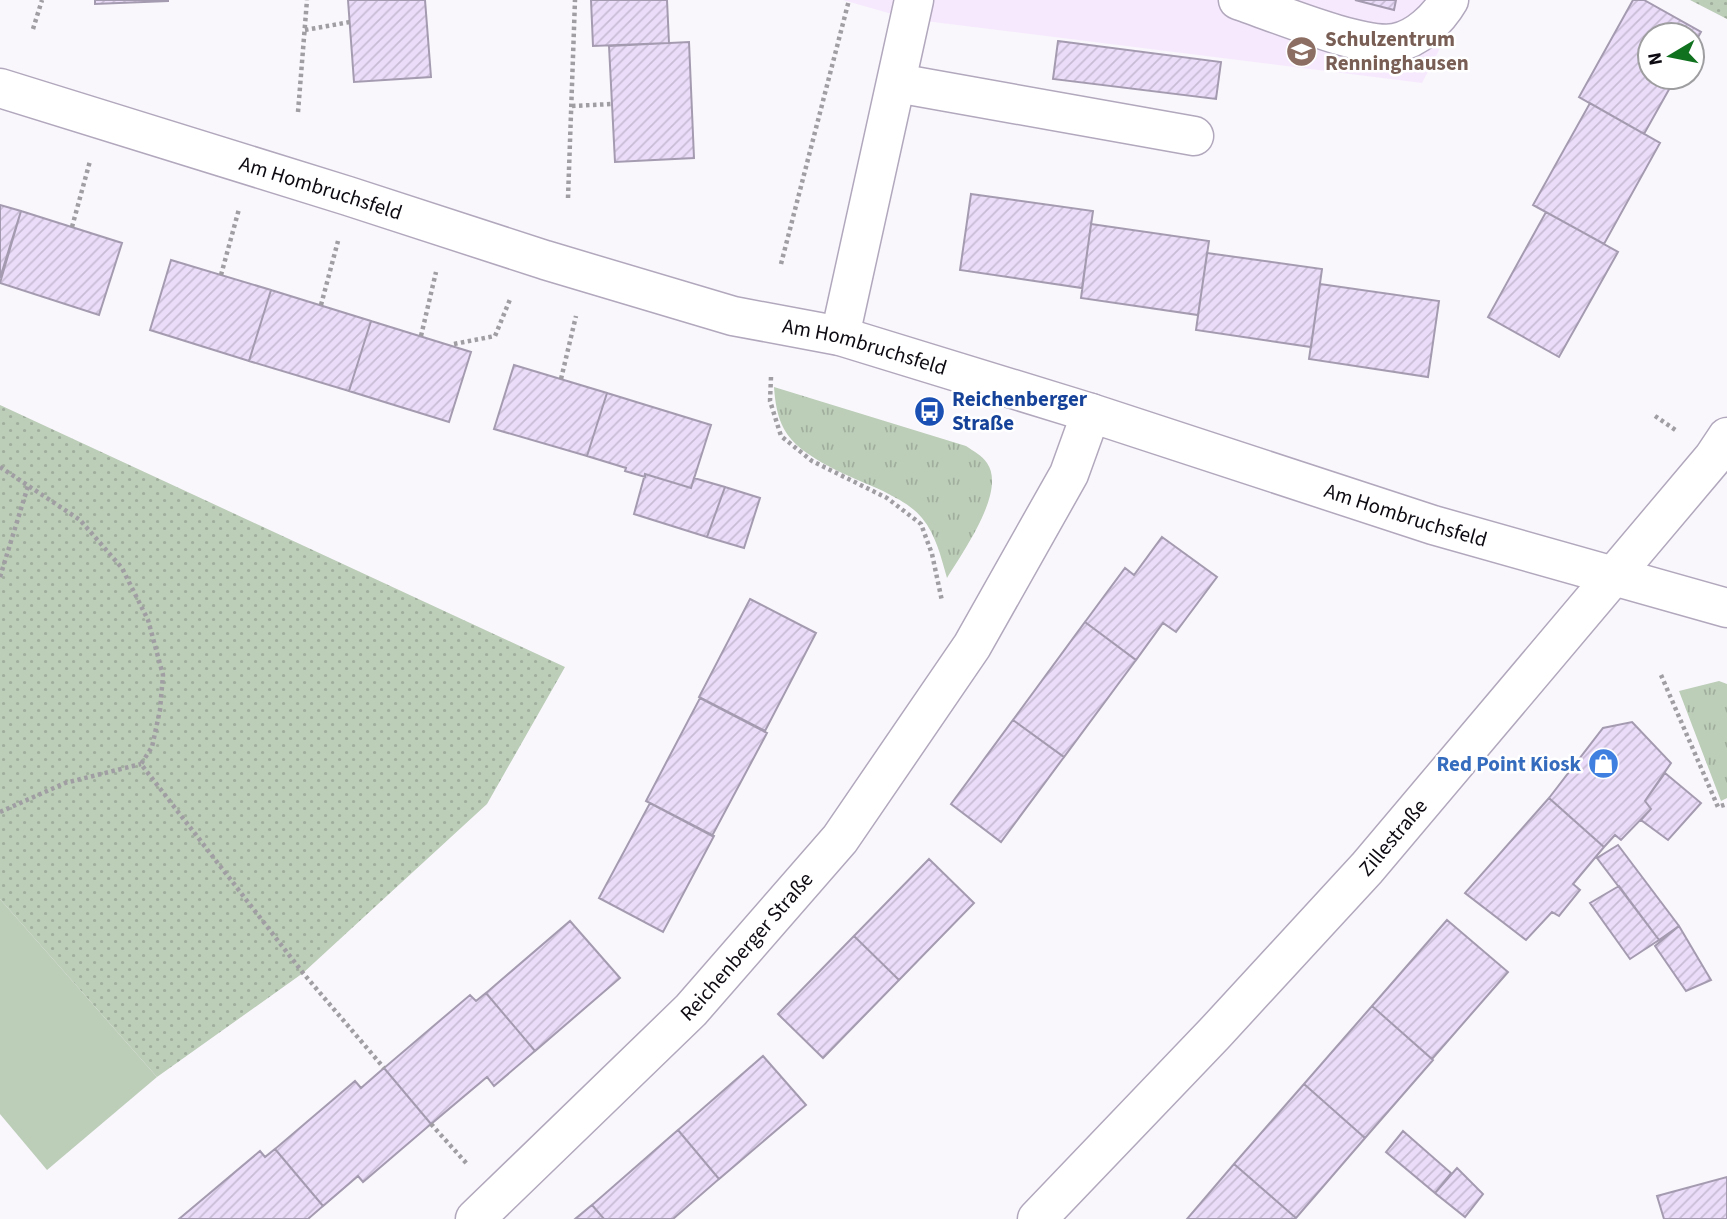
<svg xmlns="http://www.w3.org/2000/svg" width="1727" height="1219" font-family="'Source Sans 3',sans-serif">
  <defs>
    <pattern id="grass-tufts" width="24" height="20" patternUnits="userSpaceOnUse" patternTransform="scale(1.75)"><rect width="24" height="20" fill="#bccdb8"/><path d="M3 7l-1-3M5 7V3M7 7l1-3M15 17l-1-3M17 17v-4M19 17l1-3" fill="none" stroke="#a0af9d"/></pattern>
    <pattern id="park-dots" width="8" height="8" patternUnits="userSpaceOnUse" patternTransform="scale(1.75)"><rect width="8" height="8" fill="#bccdb8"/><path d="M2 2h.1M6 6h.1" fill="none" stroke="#a0af9d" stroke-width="1.8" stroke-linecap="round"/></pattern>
    <pattern id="building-hatch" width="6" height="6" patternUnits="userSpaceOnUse" patternTransform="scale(1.75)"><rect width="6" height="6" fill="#ebddfa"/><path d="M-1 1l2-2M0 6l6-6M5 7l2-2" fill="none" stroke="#c8bcd5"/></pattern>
  </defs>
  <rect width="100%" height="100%" fill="#f9f7fc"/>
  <path fill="#f6e9fd" d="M843,0H1465L1422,83L909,19Z"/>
  <path fill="url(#grass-tufts)" d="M774,387L966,446C973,451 982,455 987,463C1007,491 962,553 947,578C941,557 936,535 922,518C911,505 898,499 883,491C853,477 800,459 784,429C777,416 775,401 774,387Z
    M1719,681L1727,684V798L1721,801L1679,691Z"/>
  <path fill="url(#park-dots)" d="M1690,0H1727V19Z
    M0,405L565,667L487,804L303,973L157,1077L0,899Z"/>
  <path fill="#bccdb8" d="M0,899L157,1077L47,1170L0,1114Z"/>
  <path fill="url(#building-hatch)" stroke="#a59bb0" stroke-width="2" d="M95,0H168V1L95,4Z
    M348,0H425L431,77L354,82Z
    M591,0H667L669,43L593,46Z
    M1355,0H1396L1394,10Z
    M1633,0H1644L1701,32L1692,48V35H1650V77H1676L1644,134L1579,97Z
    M1058,41L1221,62L1216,99L1053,79Z
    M689,42L694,158L615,162L609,46Z
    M1590,103L1660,143L1604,244L1533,205Z
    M971,194L1093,211L1082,288L960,270Z
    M0,205L21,211L0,278Z
    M21,211L122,243L99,315L0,283Z
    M1546,212L1618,252L1559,357L1488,317Z
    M1091,224L1209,241L1198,315L1081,298Z
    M1207,253L1322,269L1311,347L1196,330Z
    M171,260L271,290L249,361L150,330Z
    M1320,284L1439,301L1428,377L1309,359Z
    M271,290L371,321L349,391L249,361Z
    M371,321L471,352L449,422L349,391Z
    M514,365L607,393L587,456L494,429Z
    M607,393L711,425L691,488L645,474V477L625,471L626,468L587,456Z
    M645,474L691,488L694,478L725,487L707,537L634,514Z
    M725,487L760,498L744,548L707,537Z
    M1162,537L1217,577L1176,632L1163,623L1136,660L1085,622L1125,568L1134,575Z
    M750,599L816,633L765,731L699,697Z
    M1085,622L1136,660L1064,757L1013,720Z
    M700,698L767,733L712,836L646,801Z
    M1013,720L1064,757L1001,842L951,804Z
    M1632,722L1671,763L1645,801L1651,809L1621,840L1615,835L1604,847L1549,798L1603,728Z
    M1665,773L1701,803L1668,840L1641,820L1651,809L1645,801Z
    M1549,798L1604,847L1573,884L1580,890L1559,916L1552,912L1526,940L1465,893Z
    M650,803L714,836L663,932L599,898Z
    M1618,845L1679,926L1659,940L1597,858Z
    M929,859L974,903L899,980L854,936Z
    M1619,886L1659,940L1630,959L1590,903Z
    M1447,920L1508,972L1432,1059L1372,1006Z
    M570,921L620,978L535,1051L486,993Z
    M1679,926L1711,980L1686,991L1655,946Z
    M854,936L899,980L823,1058L778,1014Z
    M486,993L535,1051L494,1086L487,1077L431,1124L384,1068L470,995L476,1001Z
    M1372,1006L1433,1060L1365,1138L1304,1084Z
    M763,1056L806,1105L719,1179L678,1130Z
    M384,1068L431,1124L363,1182L358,1176L323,1206L275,1149L355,1081L361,1088Z
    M1304,1084L1365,1138L1296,1218L1234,1164Z
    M678,1130L719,1179L673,1219H604L592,1205Z
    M1403,1131L1451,1173L1435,1193L1386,1152Z
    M275,1149L323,1206L308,1219H179L260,1151L265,1157Z
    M1234,1164L1296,1218L1295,1219H1187Z
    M1457,1168L1483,1194L1465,1217L1435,1193Z
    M1727,1177V1219H1664L1657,1196Z
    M592,1205L604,1219H575Z"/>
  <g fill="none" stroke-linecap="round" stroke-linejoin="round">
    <defs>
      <g id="minor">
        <path d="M1238,0C1274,12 1361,49 1395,43C1417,39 1438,19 1449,0"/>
        <path d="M897,83L1194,136"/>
        <path id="s1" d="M0,88L348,196L545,260L733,316L840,336L1091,413L1433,525L1727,608"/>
        <path d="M840,336L914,0"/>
        <path id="s2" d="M475,1219L691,1010L840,839L972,646L1069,474L1091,413"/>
      </g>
      <g id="major">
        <path id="s3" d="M1037,1219L1214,1034L1367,868L1713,458L1727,437"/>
      </g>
    </defs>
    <use href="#minor" stroke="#b2a8bd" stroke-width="41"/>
    <use href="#major" stroke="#b2a8bd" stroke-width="41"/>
    <path stroke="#a09da3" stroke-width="4.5" stroke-dasharray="3.5 3.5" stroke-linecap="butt" d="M33,29L42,0
      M305,30L350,22
      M572,106L612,104
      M298,112L307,0
      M568,198L575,0
      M72,227L90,161
      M781,264L849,0
      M221,275L239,209
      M321,305L338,241
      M421,336L436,272
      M454,344L495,336L511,297
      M771,377L770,401L781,436L812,461L887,498L921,524L932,554L942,601
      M561,379L576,316
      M1655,416L1677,431
      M0,467L80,520L122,568L148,620L163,675L160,710L152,747L141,764L303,973L384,1068
      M0,577L28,486
      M1661,675L1718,807L1727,804
      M0,812L65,783L141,764
      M431,1124L468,1165"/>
    <use href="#minor" stroke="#fff" stroke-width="38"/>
    <use href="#major" stroke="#fff" stroke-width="38"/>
  </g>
  <defs>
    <symbol id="school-disc" viewBox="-11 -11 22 22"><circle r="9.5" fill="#8d6e63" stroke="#fff"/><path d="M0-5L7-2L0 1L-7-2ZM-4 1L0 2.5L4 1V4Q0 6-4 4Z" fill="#fff"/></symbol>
    <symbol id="bus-disc" viewBox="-11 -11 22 22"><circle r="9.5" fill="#1a4fb4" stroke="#fff"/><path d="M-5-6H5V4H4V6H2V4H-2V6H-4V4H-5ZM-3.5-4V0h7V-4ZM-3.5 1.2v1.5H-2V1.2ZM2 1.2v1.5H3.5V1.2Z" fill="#fff"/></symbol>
    <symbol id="shop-disc" viewBox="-11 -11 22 22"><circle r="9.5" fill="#3f7fe0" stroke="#fff"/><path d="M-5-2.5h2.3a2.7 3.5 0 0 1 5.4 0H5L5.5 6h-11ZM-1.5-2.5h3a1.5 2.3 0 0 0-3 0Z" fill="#fff"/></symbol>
  </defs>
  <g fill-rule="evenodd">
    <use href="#school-disc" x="1284" y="34" width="35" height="35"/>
    <use href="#bus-disc" x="912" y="394" width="35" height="35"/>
    <use href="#shop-disc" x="1586" y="746" width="35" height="35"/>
  </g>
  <g text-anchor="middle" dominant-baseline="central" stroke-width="5" stroke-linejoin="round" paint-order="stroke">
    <g font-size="21" font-weight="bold" fill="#785e54" stroke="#fff" text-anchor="start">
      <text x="1325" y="39">Schulzentrum<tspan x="1325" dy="24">Renninghausen</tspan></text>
    </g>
    <g font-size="21" fill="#0d0a11" stroke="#fff">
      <text stroke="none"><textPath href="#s1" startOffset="336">Am Hombruchsfeld</textPath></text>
      <text stroke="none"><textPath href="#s1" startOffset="903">Am Hombruchsfeld</textPath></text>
      <text stroke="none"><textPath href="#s1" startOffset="1470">Am Hombruchsfeld</textPath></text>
      <text stroke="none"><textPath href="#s3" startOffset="522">Zillestraße</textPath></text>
      <text stroke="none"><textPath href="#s2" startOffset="385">Reichenberger Straße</textPath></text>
    </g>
    <g font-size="21" font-weight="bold" fill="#164399" stroke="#fff" text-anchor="start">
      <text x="952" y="399">Reichenberger<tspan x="952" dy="24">Straße</tspan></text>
    </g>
    <g font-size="21" font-weight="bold" fill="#366cbe" stroke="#fff" text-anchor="end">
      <text x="1581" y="764">Red Point Kiosk</text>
    </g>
  </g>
  <g transform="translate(1671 56) rotate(260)"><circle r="33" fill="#ffffff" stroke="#9e9da0" stroke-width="2"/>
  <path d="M0-5L12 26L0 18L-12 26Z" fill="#10711f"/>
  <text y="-10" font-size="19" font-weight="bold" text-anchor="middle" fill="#0d0a11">N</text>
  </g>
</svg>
